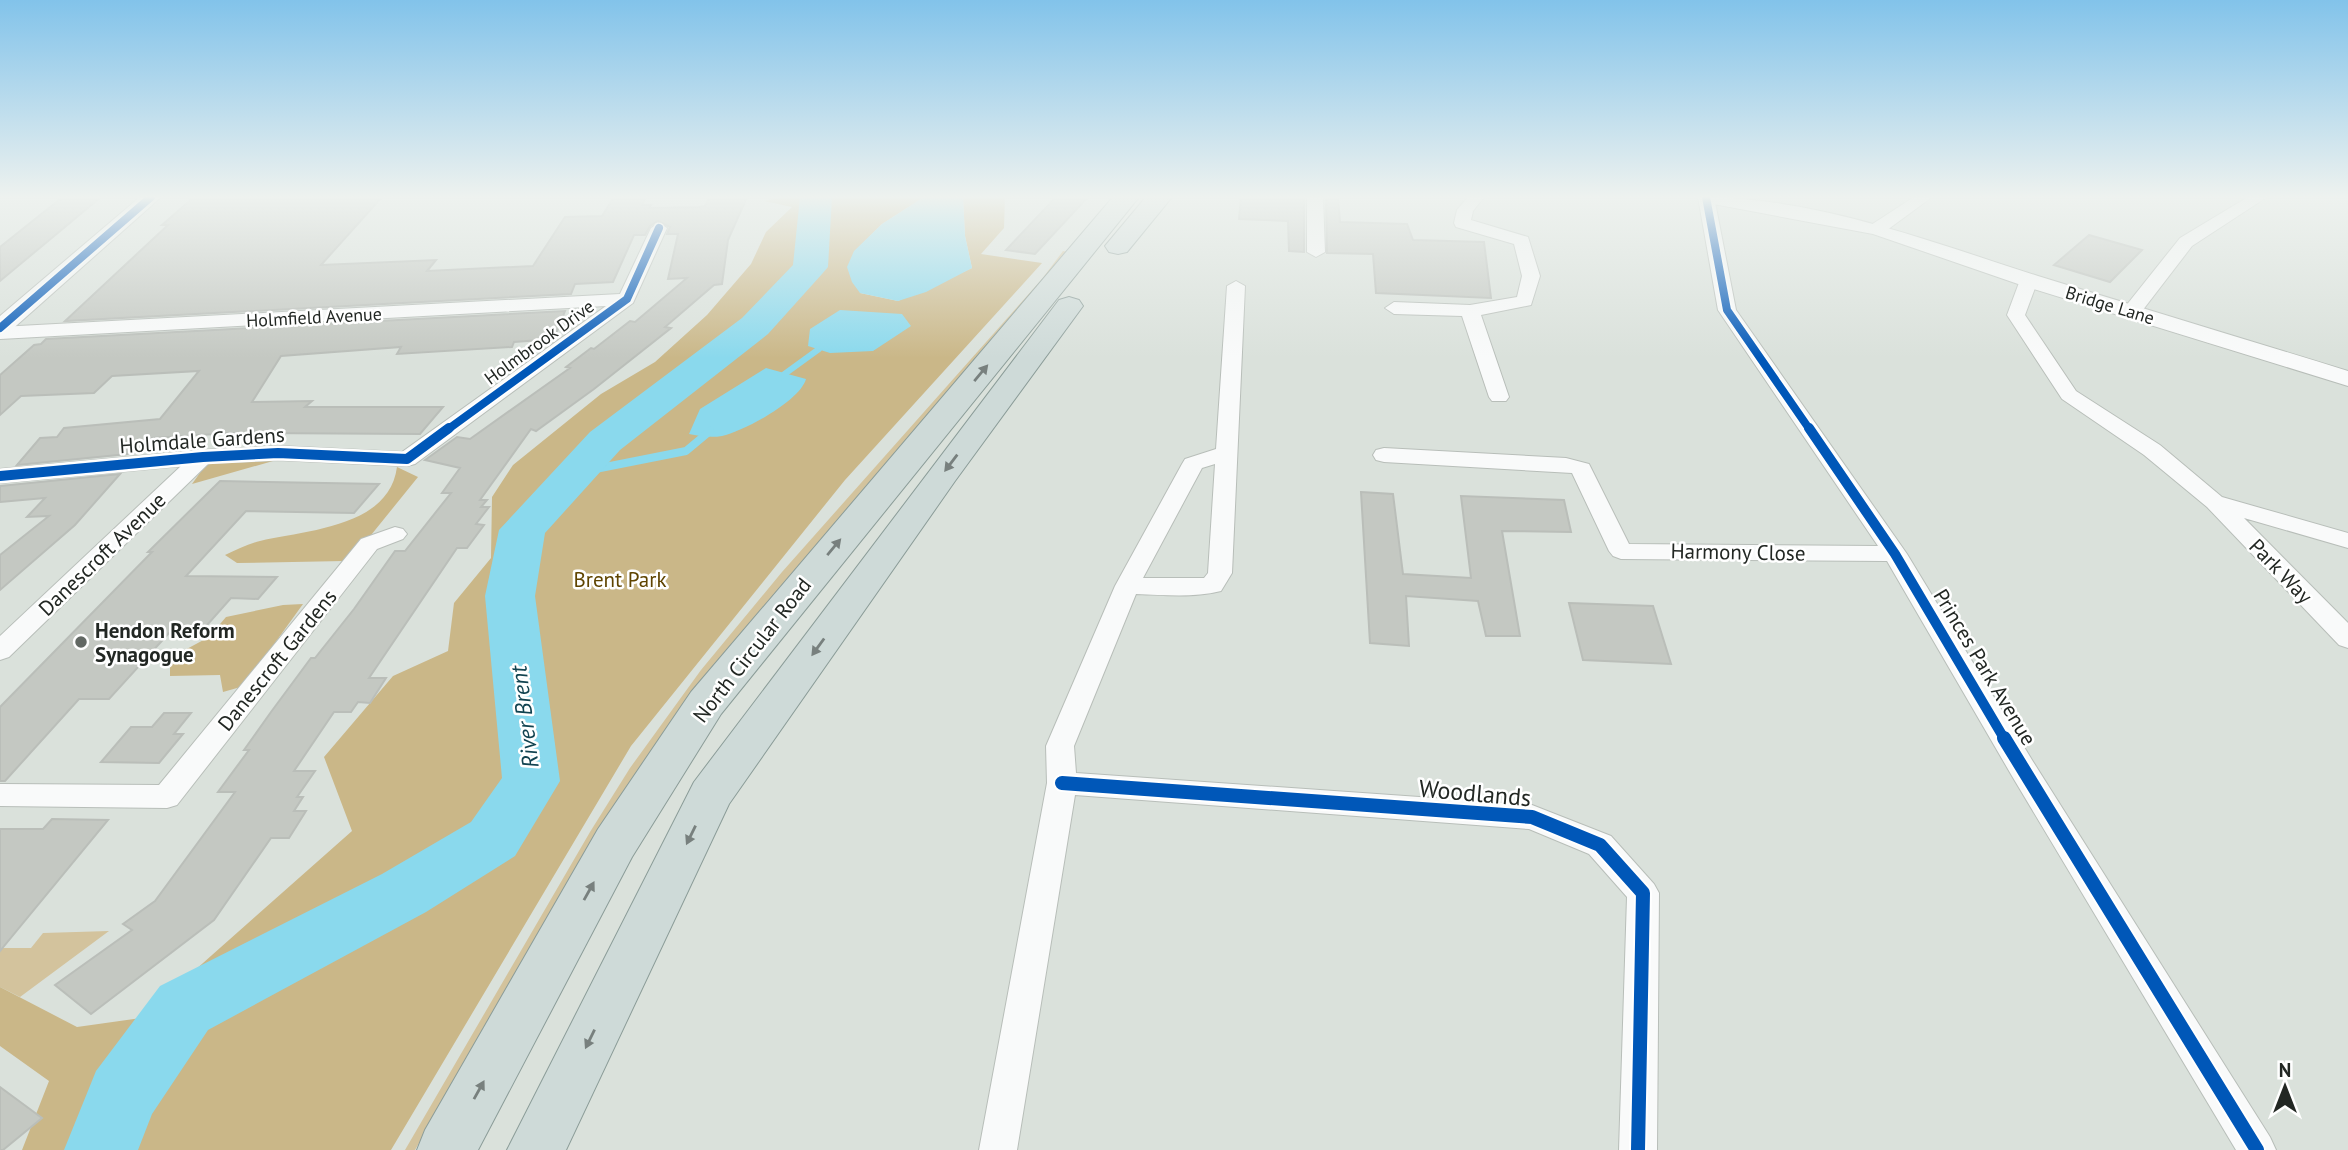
<svg xmlns="http://www.w3.org/2000/svg" width="2348" height="1150" font-family="'PT Sans',sans-serif">
  <rect width="100%" height="100%" fill="#dae1db"/>
  <path fill="#d3c39d" d="M1063,251L1068,252L710,670L498,1005L415,1150H405L590,832L630,768L701,670L782,572L1042,279Z
    M109,931L20,997L0,987V948H31L43,933Z"/>
  <path fill="#cab788" d="M784,197H924L882,224L855,251L860,293L898,301L972,268L965,236L963,197H1005L1004,228L981,254L1042,263L845,480L631,746L391,1150H22L49,1081L0,1046V987L77,1027L141,1018L352,831L324,757L393,676L448,651L454,603L491,558L492,497L513,465L601,394L655,362L707,315L751,264L766,232L792,207L764,201Z
    M273,461L192,484L207,463Z
    M397,467L418,477L363,545L344,561L237,563L225,555C236,550 248,544 260,541C305,530 389,528 397,467Z
    M303,604L244,686L223,692L220,675L170,676V658L209,637L226,617L283,605Z"/>
  <path fill="#8ad9ed" d="M924,197H963L965,236L972,268L926,292L898,301L860,293L852,282L847,267L854,251L882,224Z
    M840,310L902,314L911,326L873,351L830,353L808,346L810,329Z
    M766,368L806,379C800,401 744,431 722,436C711,438 699,436 689,434L700,409Z"/>
  <g fill="none" stroke-linecap="round" stroke-linejoin="round">
    <path stroke="#8ad9ed" stroke-width="6" d="M779,378L819,349"/>
    <path stroke="#8ad9ed" stroke-width="8" d="M575,473L686,451L710,431"/>
    <path fill="#8ad9ed" fill-rule="evenodd" d="M800,197H832L828,267L822,274L768,334L620,450L545,533L535,596L560,781L515,856L426,912L208,1030L152,1114L138,1150H64L96,1071L160,986L382,874L471,822L502,778L485,596L499,530L590,432L742,318L793,265Z"/>
  </g>
  <path fill="#c4c8c2" stroke="#babeb9" stroke-width="2" d="M68,197H101L0,281V247L59,200Z
    M194,197H382L321,265L436,260L427,271L533,266L565,217L602,216L614,197H646L642,205H651L649,208L699,207L705,206L710,197H747L728,240L722,284L714,285L665,327L671,328L594,389L536,431L531,429L480,500H487L481,507H489L476,524L484,525L467,548H457L369,678H386L370,703L358,702L351,712H334L294,771H315L297,797H303L294,811H306L289,838H271L214,920L91,1014L55,985L132,930L123,924L155,901L235,792H218L249,750H244L271,712L311,658H315L354,609L395,551H405L451,493H442L460,468L425,460L457,437L470,439L570,368L566,367L591,348L594,349L630,321L635,322L687,278L668,279L678,234H667L670,227L658,221L650,226L645,235H634L613,282L575,284L571,294L65,321L168,225H162Z
    M1056,197H1088L1035,254L1006,250Z
    M1241,197L1304,198V252L1289,251L1288,221L1239,219Z
    M1326,199H1338L1340,222L1407,224L1413,240L1484,242L1491,298L1376,293L1373,254L1327,253Z
    M2089,235L2142,250L2110,282L2054,265Z
    M565,311L554,339L514,342L512,347L397,354L401,347L281,356L252,402L312,401L305,407H443L420,434L232,433L152,438L138,453L17,465L40,438L57,437L64,428L160,419L199,371L112,376L94,393L21,396L0,415V375L34,345L41,344L46,339Z
    M120,474L75,525L0,590V555L49,516L27,517L45,498L0,502V486Z
    M220,481L379,484L354,513L246,511L186,576L277,577L258,599L231,598L200,633H169L109,699H79L5,781H0V707L152,552H148Z
    M1361,492L1393,494L1403,574L1471,578L1461,496L1564,500L1571,532L1502,531L1520,636H1486L1478,601L1406,596L1409,646L1370,643Z
    M1569,603L1653,606L1671,664L1583,660Z
    M164,713H191L174,734H183L159,763L101,762L131,727H152Z
    M52,819L108,820L0,951V829H43Z
    M0,1087L42,1118L3,1150H0Z"/>
  <g fill="none" stroke-linecap="round" stroke-linejoin="round">
    <defs>
      <path id="minor" d="M1307,197H1323L1325,252L1316,257L1307,252Z
        M1468,197H1484L1473,211L1471,220L1528,237L1540,276L1531,305L1481,315L1509,397L1506,401H1492L1489,397L1462,316L1394,314L1385,308L1394,302L1470,305L1517,297L1522,276L1514,244L1456,227L1454,223L1457,210Z
        M1698,197H1714L1736,310L1907,554L2032,760L2270,1137L2276,1150H2236L2012,776L1887,561L1621,559L1613,556L1609,551L1572,473L1384,462L1376,460L1373,455L1376,450L1384,448L1566,458L1589,464L1629,544L1878,546L1718,310Z
        M1914,197H1932L1883,233H1871L1869,229L1871,225Z
        M2248,197H2267L2192,246L2139,315H2125L2123,311L2125,307L2180,238Z
        M659,223L667,228L633,303L415,464L407,466L278,460L209,463L9,657L0,660V636L181,466L0,483V469L203,450L278,446L402,452L606,306L0,339V327L620,294L651,228Z
        M2029,275L2038,280L2025,315L2076,391L2160,445L2222,497L2348,533V548L2244,518L2348,623V648L2339,645L2207,507L2144,455L2062,399L2007,315L2020,280Z
        M1236,281L1245,286L1232,573L1221,591C1193,598 1165,595 1136,594L1074,746L1076,773L1532,805L1611,836L1654,884L1659,893L1657,1150H1619L1627,897L1589,854L1529,829L1075,795L1017,1150H979L1047,783L1046,746L1115,586L1182,464L1185,459L1216,449L1227,286ZM1215,464L1208,573L1204,578H1143L1202,468Z
        M395,527L403,529L407,534L403,539L377,549L177,805L167,808L0,806V784L159,785L361,539Z"/>
      <path id="tertiary" d="M140,197H161L8,333L0,335V316Z
        M1699,197C1816,197 1928,241 2038,276C2141,308 2245,339 2348,371V386L2021,285L1873,234L1708,203L1701,201Z"/>
      <path id="trunk" d="M1113,197H1139L721,714L632,857L478,1150H417L425,1130L598,829L691,692Z
        M1146,197H1172L1127,252L1118,254L1109,252L1105,246Z
        M1069,297L1079,300L1083,306L955,481L729,804L566,1150H507L694,782L1059,300Z"/>
    </defs>
    <use href="#minor" stroke="#b8beb9" stroke-width="2"/>
    <use href="#tertiary" stroke="#b8beb9" stroke-width="2"/>
    <use href="#trunk" stroke="#8b9c98" stroke-width="2"/>
    <use href="#minor" fill="#f9fafa" fill-rule="evenodd"/>
    <use href="#tertiary" fill="#f9fafa" fill-rule="evenodd"/>
    <use href="#trunk" fill="#cedad8" fill-rule="evenodd"/>
    <defs>
      <path id="cycleway-far2" d="M1706,197L1727,310L1810,430
        M0,328L151,197
        M447,430L627,299L659,228"/>
      <path id="cycleway-far1" d="M1809,428L1895,554L2005,740
        M0,476L203,457L278,453L407,459L449,428"/>
      <path id="cycleway" d="M2004,738L2257,1150
        M1062,783L1532,817L1600,845L1643,893L1638,1150"/>
    </defs>
    <use href="#cycleway-far2" stroke="#fff" stroke-width="11"/>
    <use href="#cycleway-far1" stroke="#fff" stroke-width="15"/>
    <use href="#cycleway" stroke="#fff" stroke-width="18"/>
    <use href="#cycleway-far2" stroke="#0057b8" stroke-width="8"/>
    <use href="#cycleway-far1" stroke="#0057b8" stroke-width="10"/>
    <use href="#cycleway" stroke="#0057b8" stroke-width="14"/>
  </g>
  <defs><path id="oneway-solid" d="M-6-.8H1V-3.2L6.5 0L1 3.2V.8H-6Z" transform="scale(1.75)"/></defs>
  <g fill="#78807e">
    <use href="#oneway-solid" transform="translate(981 373) rotate(-50)"/>
    <use href="#oneway-solid" transform="translate(951 463) rotate(127)"/>
    <use href="#oneway-solid" transform="translate(834 547) rotate(-50)"/>
    <use href="#oneway-solid" transform="translate(818 647) rotate(126)"/>
    <use href="#oneway-solid" transform="translate(691 835) rotate(116)"/>
    <use href="#oneway-solid" transform="translate(589 891) rotate(-61)"/>
    <use href="#oneway-solid" transform="translate(590 1039) rotate(116)"/>
    <use href="#oneway-solid" transform="translate(479 1090) rotate(-61)"/>
  </g>
  <linearGradient id="sky" x2="0" y2="1"><stop stop-color="#82c3ea"/><stop offset="0.55" stop-color="#eef2ef"/><stop offset="1" stop-color="#eef2ef" stop-opacity="0"/></linearGradient>
  <rect width="2348" height="358" fill="url(#sky)"/>
  <circle fill="#626863" stroke="#fff" stroke-width="2.5" cx="81" cy="642" r="7"/>
  <g text-anchor="middle" dominant-baseline="central" stroke-width="5" stroke-linejoin="round" paint-order="stroke">
    <g font-size="18" fill="#222723" stroke="#fff">
      <text transform="translate(2110 305) rotate(17)">Bridge Lane</text>
      <text transform="translate(314 317) rotate(-3)">Holmfield Avenue</text>
      <text transform="translate(539 342) rotate(-36)">Holmbrook Drive</text>
    </g>
    <g font-size="21" fill="#222723" stroke="#fff">
      <text transform="translate(202 440) rotate(-4)">Holmdale Gardens</text>
      <text transform="translate(1738 552) rotate(1)">Harmony Close</text>
      <text transform="translate(102 554) rotate(-44)">Danescroft Avenue</text>
      <text transform="translate(2281 571) rotate(46)">Park Way</text>
      <text transform="translate(752 650) rotate(-52)">North Circular Road</text>
      <text transform="translate(277 660) rotate(-51)">Danescroft Gardens</text>
      <text transform="translate(1985 667) rotate(59)">Princes Park Avenue</text>
    </g>
    <g font-size="21" fill="#5f4400" stroke="#fff">
      <text x="620" y="579">Brent Park</text>
    </g>
    <g font-size="21" font-weight="bold" fill="#222723" stroke="#fff" text-anchor="start">
      <text x="95" y="630">Hendon Reform<tspan x="95" dy="24">Synagogue</tspan></text>
    </g>
    <g font-size="23" font-style="italic" fill="#114350" stroke="#fff">
      <text transform="translate(524 717) rotate(-97)">River Brent</text>
    </g>
    <g font-size="24" fill="#222723" stroke="#fff">
      <text transform="translate(1475 793) rotate(5)">Woodlands</text>
    </g>
  </g>
  <g transform="translate(2285 1087)" stroke="#ffffff" stroke-width="5" paint-order="stroke">
  <path d="M0-5L12 26L0 18L-12 26Z" fill="#222723"/>
  <text y="-10" font-size="19" font-weight="bold" text-anchor="middle" fill="#222723">N</text>
  </g>
</svg>
